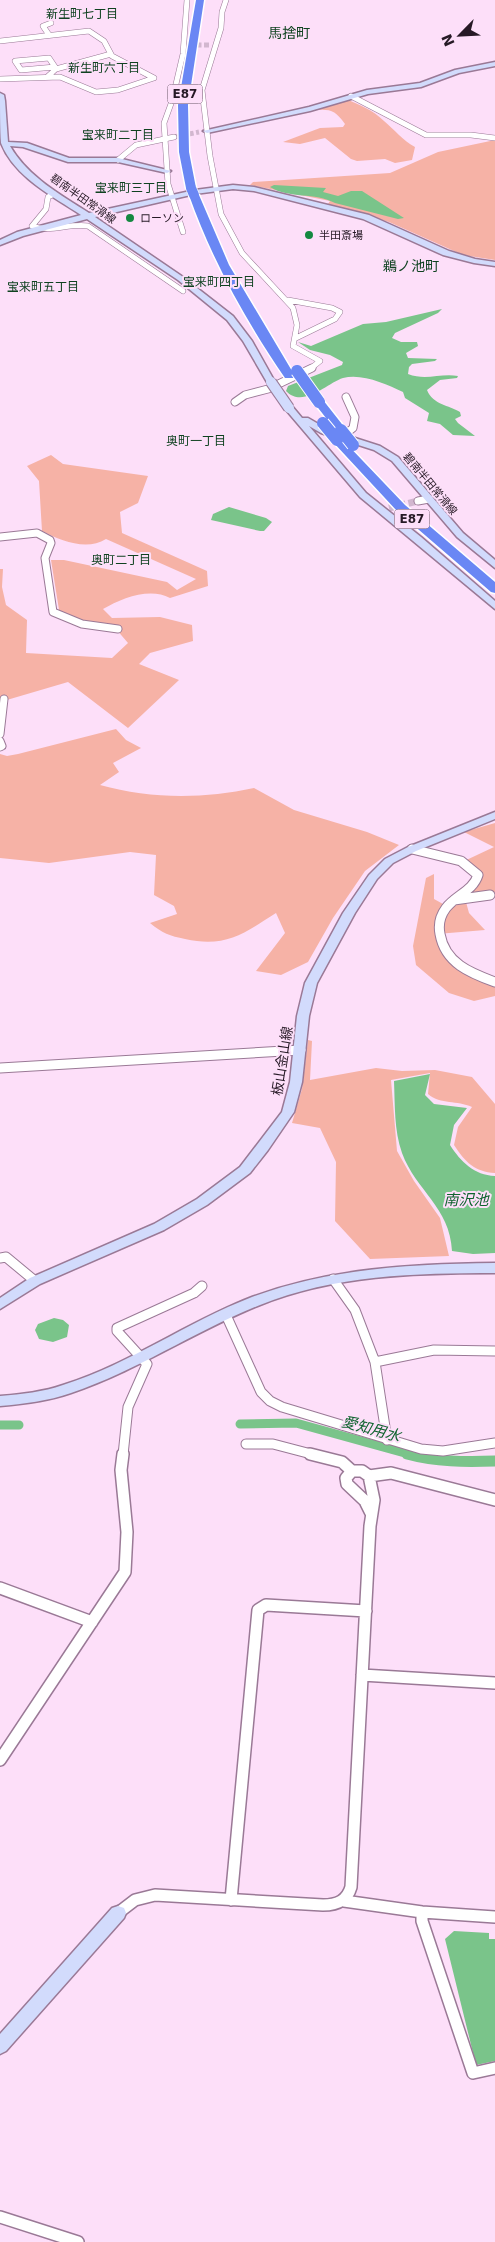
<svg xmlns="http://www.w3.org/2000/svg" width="495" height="2242" font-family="'DejaVu Sans','Noto Sans JP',sans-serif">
  <rect width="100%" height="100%" fill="#fddff9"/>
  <path fill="#f6b2a6" d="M346,99C360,105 373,110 384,121C395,130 402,140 415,147L412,160L395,163L385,159L357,161L351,159L325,138L300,144L283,142L320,128L343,127L345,124C335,110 331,109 314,110Z
    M495,140V260L463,255L389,222L328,204L330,201L250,185L253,182L390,173L438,152Z
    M51,455L63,464L148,476L138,503L120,512L122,533L207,571L208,586L170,598C150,587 122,598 103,609L112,618L160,617L192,625L193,641L150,653L139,664L179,680L128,728L68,682L0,702V569H3L2,587L6,605L27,620L26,653L112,658L128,643L116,629L60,616L51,560H64L167,582L177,590L196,579L106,539C87,551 61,541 42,531L39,481L27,466Z
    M116,729L126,740L141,748L113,763L119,772L100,785C150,799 203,799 254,788L294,810L367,832L399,845L365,871L333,918L308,962L281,975L256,971L285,933L276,913C243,934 225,948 185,939C170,936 162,933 150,923L177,914L174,906L154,895L156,855L130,852L49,863L0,858V754L7,756L18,754Z
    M495,823V892L466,902L469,913L485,930L437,934L449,961L495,984V996L474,1001L449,993L416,965L413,946L426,878L434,874V899L443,904L470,883L473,876L460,863L494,847L464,832Z
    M308,1040L312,1041L310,1080L376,1068L402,1071L435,1070L472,1077L495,1104V1173C475,1172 465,1162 454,1145L458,1127L472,1107C457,1100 441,1105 428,1094L430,1073L391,1080L397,1151L414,1181L440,1218L449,1256L370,1259L335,1221L336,1162L320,1128L292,1123L302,1089Z"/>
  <path fill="#7ac48a" d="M274,185L326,188L323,192L338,196L351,191H362L404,218L398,219L335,203C315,192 289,199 270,187Z
    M442,309L438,313L395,333L392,338L401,342H417L418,346L406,353L408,358L437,359L435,361L412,364L409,367L408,374C426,381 440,373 458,376L457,378L440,380L427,390C433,405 449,405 460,412L461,416L455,419L458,423L475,436L453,435L440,424L427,421L429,413L405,398L403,392C386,384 362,373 343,378C327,383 303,409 286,391L288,386L342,365L343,362L330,355L310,350L298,342L311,346L363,324L386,322Z
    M229,507L266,518L272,522L264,531H260L211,520L213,514Z
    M430,1074L425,1095L434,1104L467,1108L454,1125L450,1145C461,1162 474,1175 495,1176V1253L473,1254L452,1251C450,1207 416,1191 402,1153C394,1130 395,1105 394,1081Z
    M54,1318L63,1320L69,1325L67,1337L53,1342L39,1339L35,1330L38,1324Z
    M454,1931L489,1933V1939H495V2061L476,2065L445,1939Z"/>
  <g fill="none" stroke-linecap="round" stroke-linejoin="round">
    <path stroke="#7ac48a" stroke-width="9" d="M240,1424L296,1423L412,1455
      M0,1425H19"/>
    <path stroke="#7ac48a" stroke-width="11" d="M407,1454C436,1462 465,1462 495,1461"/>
    <path stroke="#d2b7cf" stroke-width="5" stroke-dasharray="5 2.5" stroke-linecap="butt" d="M189,45H209
      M174,137L199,132"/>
    <path stroke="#d2b7cf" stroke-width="7" stroke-dasharray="7 3" stroke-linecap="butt" d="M389,508L418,501"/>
    <defs>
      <path id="street-far3" d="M226,0L222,12L221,28L202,90L210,156L221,214L242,253L293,308L297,325L293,346L320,361L310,369
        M49,35L43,26L51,23
        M0,41L89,31L104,41L112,56L154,78L118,90L96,92L60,77L0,79
        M49,58L55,67L21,70L15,61Z
        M56,69L111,54
        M47,77L56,69L55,67
        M351,96L426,135H471L495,138
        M118,160L136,145L174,137
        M54,194L48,197L46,209L32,226C50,233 69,223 88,226L183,291
        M183,232L168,184L164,123L172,101L183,54L187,0
        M288,300L332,308L340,312L335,319L296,338"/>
      <path id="street-far2" d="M235,402L245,395L268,389L312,368
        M343,436L353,428L355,417L346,397
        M418,501L429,499
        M0,537L37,533L50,540L51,543L45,558L53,612L82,624L118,629
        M0,734L4,699
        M0,741L2,746L0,747"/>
      <path id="street-far1" d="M412,849L461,861L478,875C473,891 456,895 446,908C440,916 438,924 440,934C445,963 470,973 495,982
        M454,900L490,895
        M0,1068L301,1050
        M0,1258L6,1257L35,1281
        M333,1279L355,1310L375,1362L387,1440
        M226,1315L261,1392L270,1401L282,1407L421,1449L443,1451L495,1443
        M375,1362L434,1350L495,1351
        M246,1444H273L315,1455
        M123,1455L128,1407L147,1364L117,1331V1328L194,1293L202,1286"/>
      <path id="street" d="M310,1454L342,1462L352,1471
        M369,1476L391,1473L495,1500
        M0,1588L92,1622
        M362,1675L495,1683
        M0,1760L125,1572L127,1532L121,1470L123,1454
        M231,1900L258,1610L266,1605L366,1611
        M344,1901L422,1912L495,1917
        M422,1912V1921L473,2073L495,2068
        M118,1913L135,1900L155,1895L323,1905C337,1905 347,1901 351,1887L370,1526L374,1500L369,1476L362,1471H352L346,1478L347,1484L365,1501L371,1513
        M0,2217L78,2242"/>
      <path id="secondary" d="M495,62V66L459,73L421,87L368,94L310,111L207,133L203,131L309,107L367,90L420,83L455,70Z
        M0,93L4,95L5,101L8,142L27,143L69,158H118L171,171L167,173L118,162H68L23,147L10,146C28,177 61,195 89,213L195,190L233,185L254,187L369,215L449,251L475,259L495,262V266L474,263L443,255L363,219L254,191L233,189L195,194L95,217L183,277L233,316L252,341L275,382L268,384L243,341L227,320L178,280L87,219L23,236L0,245V240L17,232L81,215C54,197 14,177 1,143C0,131 0,106 0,93Z
        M286,406H292L302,418H308L327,429L380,446L398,457L463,533L495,560V568L457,537L392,461L374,450L321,433L309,426L366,493L421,537L495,601V609L360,497L286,410Z
        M495,812V819L416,851L393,863L377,879L355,913L317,983L309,1016L302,1082L294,1112L268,1150L250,1173L207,1205L164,1230L40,1284L0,1309V1298L30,1278L154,1224L197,1199L240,1167L282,1112L290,1082L297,1016L305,983L343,913L369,875L385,859L408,847Z
        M495,1263V1273C416,1273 334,1275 260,1305C195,1331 137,1371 71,1393C48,1401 24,1404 0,1406V1396C22,1394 43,1392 63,1385C130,1364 187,1322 252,1297C331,1268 412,1264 495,1263Z
        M118,1906L124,1908L126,1913L124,1918L6,2051L0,2054V2034L112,1908Z"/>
      <path id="highway" d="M196,0H204L188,105L189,152L196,188L191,191L186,188L179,152L178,105Z
        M194,192L199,195L229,265L295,376L293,378H285C246,321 212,260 189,195Z
        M319,399L323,400L345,428V432H337L315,404V400Z
        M337,437L341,438L405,505L495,582V593L491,592L397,511L333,442L331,440Z"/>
    </defs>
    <use href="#street-far3" stroke="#9a7996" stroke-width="6"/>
    <use href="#street-far2" stroke="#9a7996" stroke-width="9"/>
    <use href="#street-far1" stroke="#9a7996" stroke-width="11"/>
    <use href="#street" stroke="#9a7996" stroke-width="14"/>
    <use href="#secondary" stroke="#9a7996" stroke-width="3"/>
    <use href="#highway" stroke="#fff" stroke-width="3"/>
    <use href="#street-far3" stroke="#fff" stroke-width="5"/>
    <use href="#street-far2" stroke="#fff" stroke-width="7"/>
    <use href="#street-far1" stroke="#fff" stroke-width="9"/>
    <use href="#street" stroke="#fff" stroke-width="11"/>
    <use href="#secondary" fill="#d2dbfc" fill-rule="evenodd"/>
    <use href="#highway" fill="#6a87f4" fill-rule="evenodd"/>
    <defs>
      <path id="secondary-bridge" d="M271,382L289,408"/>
      <path id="highway-bridge-far1" d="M191,188L194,195"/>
      <path id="highway-bridge" d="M297,371L319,402
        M323,423L337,440
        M341,430L353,445"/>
    </defs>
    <use href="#secondary-bridge" stroke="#9a7996" stroke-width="12" stroke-linecap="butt"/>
    <use href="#highway-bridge-far1" stroke="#fff" stroke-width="11" stroke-linecap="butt"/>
    <use href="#highway-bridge" stroke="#fff" stroke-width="14" stroke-linecap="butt"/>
    <use href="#secondary-bridge" stroke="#d2dbfc" stroke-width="10"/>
    <use href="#highway-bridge-far1" stroke="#6a87f4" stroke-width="10"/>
    <use href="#highway-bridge" stroke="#6a87f4" stroke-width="12"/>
  </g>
  <g fill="#148841" stroke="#fddff9" stroke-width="2">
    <circle cx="130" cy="218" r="5"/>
    <circle cx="309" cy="235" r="5"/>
  </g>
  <g text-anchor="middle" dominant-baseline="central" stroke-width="4" stroke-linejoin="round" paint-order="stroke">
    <g font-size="11" fill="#261925" stroke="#fddff9">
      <text transform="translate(83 199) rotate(35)">碧南半田常滑線</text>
      <text transform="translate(430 484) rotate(50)">碧南半田常滑線</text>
    </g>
    <g font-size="11" fill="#261925" stroke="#fddff9" text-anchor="start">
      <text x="140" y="218">ローソン</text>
      <text x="319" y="235">半田斎場</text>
    </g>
    <g font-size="12" fill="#0f4220" stroke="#fddff9">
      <text x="82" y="14">新生町七丁目</text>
      <text x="104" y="68">新生町六丁目</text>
      <text x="118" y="135">宝来町二丁目</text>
      <text x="131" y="188">宝来町三丁目</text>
      <text x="219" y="282">宝来町四丁目</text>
      <text x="43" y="287">宝来町五丁目</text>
      <text x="196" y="441">奥町一丁目</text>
      <text x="121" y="560">奥町二丁目</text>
    </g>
    <g fill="#fddff9" stroke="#665465" stroke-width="1">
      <rect x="167.5" y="84.5" width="35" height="19" rx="4"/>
      <rect x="394.5" y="509.5" width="35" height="19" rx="4"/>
    </g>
    <g font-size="12" font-weight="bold" fill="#261925">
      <text x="185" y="94">E87</text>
      <text x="412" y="519">E87</text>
    </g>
    <g font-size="14" fill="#0f4220" stroke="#fddff9">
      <text x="289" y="33">馬捨町</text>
      <text x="411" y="266">鵜ノ池町</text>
    </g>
    <g font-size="14" fill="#261925" stroke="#fddff9">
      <text transform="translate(282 1061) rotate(-81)">板山金山線</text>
    </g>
    <g font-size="15" font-style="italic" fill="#0f632e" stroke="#fddff9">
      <text x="466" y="1200">南沢池</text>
      <text transform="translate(371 1429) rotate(15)">愛知用水</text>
    </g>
  </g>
  <g transform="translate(460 35) rotate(246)" stroke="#fddff9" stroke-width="4" paint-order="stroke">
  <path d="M0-4L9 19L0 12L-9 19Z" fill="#261925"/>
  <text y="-8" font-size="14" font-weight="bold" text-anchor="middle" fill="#261925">N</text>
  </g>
</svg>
